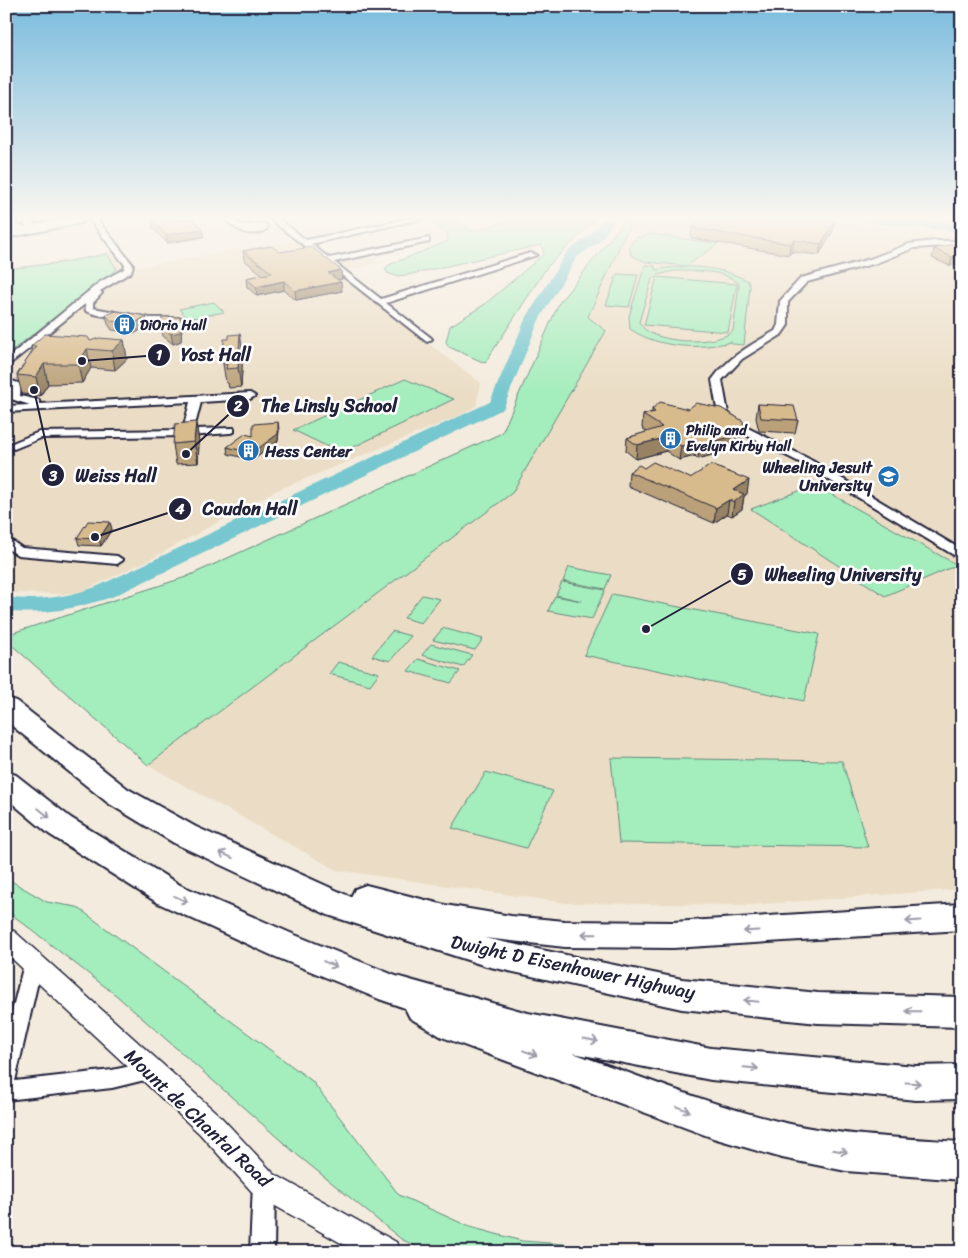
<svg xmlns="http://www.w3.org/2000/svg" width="968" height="1258" font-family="Sriracha,sans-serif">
  <rect width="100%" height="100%" fill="#f3ebdd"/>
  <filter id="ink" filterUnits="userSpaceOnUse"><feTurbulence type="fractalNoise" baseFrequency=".02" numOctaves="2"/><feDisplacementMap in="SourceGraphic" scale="10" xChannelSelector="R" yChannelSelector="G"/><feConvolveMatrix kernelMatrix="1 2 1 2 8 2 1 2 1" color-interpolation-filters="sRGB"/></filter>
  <g filter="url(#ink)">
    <path fill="#ebddc5" d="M632,219H819L915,232L962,236V889L751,905L566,903L336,870L148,765L512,493L606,331L588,317Z
      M299,241L327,262L364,254L378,263L335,273L481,383L476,406L459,416L273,492L149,560L81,592L62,594L13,593L6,589V268L57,262L111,252L122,267L147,266L244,248Z"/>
    <path fill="#a4edbc" stroke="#63887c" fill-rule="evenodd" d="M426,219H456L472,231L515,219H596L547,267L485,363L449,347L446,342L450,326L485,304L544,254L541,245L407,275L396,276L387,273L385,269L389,265L448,241L447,233Z
      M626,219H632L588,317L606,331L512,493L148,765L6,640V635L186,577L502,433L559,303Z
      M652,234L718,244L686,266L646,262L631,255L629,246L636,238Z
      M107,254L117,269L14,349H6V269L60,263Z
      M645,265L655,266V270C685,264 721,266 748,281L750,286L744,345L732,344L731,342C699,350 658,348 630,329L629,316ZM674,271C694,271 724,269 739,284L733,331C717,346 649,345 639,322L652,279L657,275Z
      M617,274L638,275L629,307L606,305Z
      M657,277L737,284L728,332L644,325Z
      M214,302L224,312L189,319L179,309Z
      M405,379L454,399L341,453L293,430Z
      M815,485L957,565L885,596L751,509Z
      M569,567L611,575L605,589L563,581Z
      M562,582L605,590L592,619L548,611L555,596L582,601L556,595Z
      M612,594L819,634L804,701L584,655Z
      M422,595L440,599L421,623L404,618Z
      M443,628L483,639L475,650L433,640Z
      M392,631L411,636L390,661L372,656Z
      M431,644L472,655L463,667L422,655Z
      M418,659L460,671L451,683L408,671Z
      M338,662L379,673L370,685L329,674Z
      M611,758L842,761L868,847L619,843Z
      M486,772L553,791L526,848L452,828Z
      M6,878L47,902L77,907L312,1081L399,1195L470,1227L522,1241L564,1244L572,1252H427L401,1239L295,1153L117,996L6,910Z"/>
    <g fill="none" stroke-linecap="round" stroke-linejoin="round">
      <path fill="#76c7cf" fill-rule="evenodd" d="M603,219H615L600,241L577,257L539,320L503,409L112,597C77,608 43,616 6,611V597C38,602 66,597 96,587L490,402L525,320L567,252L590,235Z
        M865,219H908L962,224V232L871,223Z"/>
      <defs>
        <path id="minor" d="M10,219H16L17,225L25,227V219H33L34,225L27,232L11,229L7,224Z
          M89,219H97L133,265L131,272L100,291L102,293L93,303V308L150,318H191L196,321L191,324H150L94,314L86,311L85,304L6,367V359L100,282L124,269L125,265Z
          M225,219H233L241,225L263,224H266L267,229C253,239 236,231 225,219Z
          M270,219H279L306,240L407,219H421L311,244L329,258L429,238V242L334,262L381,299L530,253L537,255L386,303L430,337L432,339L427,342Z
          M934,241H962V245L914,248L876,263L807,282L788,302V325L781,335L742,359L722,380L728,413L744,426L809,459L962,550V560L801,463L736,430L718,415L712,380C728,357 751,345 775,331L778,325L780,301L801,278L870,259L909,244Z
          M6,379L21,384L20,396L39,400V404L250,393L255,396L250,399L201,402L194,429L234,428V432L230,433L188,436L41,438L14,449L8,446L10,444L39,432L183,430L190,402L6,412V406L30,405L11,399L12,388L6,386Z
          M6,537L22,548L117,556L123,560L117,564L18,555L6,548Z
          M33,956L40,959L42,964L15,1081L112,1070L150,1062L157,1065L160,1071L157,1077L112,1088L6,1100V1035L24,964L26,959Z
          M264,1173L272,1176L275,1184L274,1252H250L253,1184L256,1176Z"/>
        <path id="tertiary" d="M6,929L14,931L220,1116L274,1174L396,1242L401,1252H357L254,1194L200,1134L6,953Z"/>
        <path id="primary" d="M64,219H87L81,223L6,238V230Z"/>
        <path id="motorway" d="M6,698L16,701L128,789L196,827L351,897L355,889L366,885L445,905L511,916L565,921L673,922L962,904V930L673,948L565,947L484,938L682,979L818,993L962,997V1027L818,1023L682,1009L486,966L328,915L174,843L108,803L6,721Z
          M6,772L16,775L71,818L180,885L295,935L396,976L528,1013L711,1048L916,1066L962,1065V1099L916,1100L711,1080L573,1053C642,1077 710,1105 781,1122C840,1136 901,1138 962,1142V1180L846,1171L782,1158L713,1138L442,1037L410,1018L405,1008L379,999L271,955L158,903L49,834L6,798Z"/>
      </defs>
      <use href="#minor" stroke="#22223b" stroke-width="4"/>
      <use href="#tertiary" stroke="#22223b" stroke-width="3"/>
      <use href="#primary" stroke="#22223b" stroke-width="4"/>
      <use href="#motorway" stroke="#22223b" stroke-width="4"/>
      <use href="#minor" fill="#fff" fill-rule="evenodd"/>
      <use href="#tertiary" fill="#fff" fill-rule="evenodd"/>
      <use href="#primary" fill="#fff" fill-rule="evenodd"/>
      <use href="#motorway" fill="#fff" fill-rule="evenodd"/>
    </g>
    <path fill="#baa179" stroke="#22223b" d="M152,220L204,237L167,243L153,229Z
      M692,228L833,231L819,255L792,252L789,255L691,238Z
      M962,248L950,266L932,258L934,249Z
      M243,251L280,252L341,270L342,279L337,280L342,291L296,300L284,290L257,296L247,287L246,278L263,275L244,260Z
      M106,315L148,326L135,333L112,330L108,324Z
      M182,326L181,341L173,344L163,336L161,327Z
      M240,334L243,352L241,387L229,388L228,383H226L223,364L229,339Z
      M124,340L127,359L115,370L91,368L82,383L48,384L40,396L22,394L17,375L32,352L31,346Z
      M758,404L798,420L795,433L759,431L756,418Z
      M652,409L744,428L742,442L736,448L698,459L695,456L679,460L666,451L636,459L626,451L627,438L647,432L642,428L643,415L652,412Z
      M196,422L199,442L198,463L176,464L173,444Z
      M279,429L278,441L253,460L228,454L227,447Z
      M644,468L690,478L747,494L744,496L742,509L732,516L727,514L714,523L628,486L629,472Z
      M112,529L101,546L79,545L77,538Z"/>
    <path fill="#978363" stroke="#22223b" d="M835,220L833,231L819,255L821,244Z
      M202,229L204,237L167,243L166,235Z
      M794,240L792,252L789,255L790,244Z
      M962,255V263L950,266L952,257Z
      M341,270L342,279L328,282V273Z
      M284,281V290L257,296L256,287Z
      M341,282L342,291L296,300L295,291Z
      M146,316L148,326L135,333L134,324Z
      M181,317L182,326L181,341L173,344L171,334Z
      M240,334L243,352L241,387L238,368Z
      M124,340L127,359L115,370L112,351Z
      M87,349L91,368L82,383L78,364Z
      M44,364L48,384L40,396L36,377Z
      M196,422L199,442L198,463L194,442Z
      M278,422L279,429L278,441L253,460L252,453Z
      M744,428L742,442L736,448L698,459L700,445Z
      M668,437L666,451L636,459L637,445Z
      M697,443L695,456L679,460L681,446Z
      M749,480L747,494L744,496L742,509L732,516L734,502V490Z
      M729,500L727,514L714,523L716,508Z
      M110,522L112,529L101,546L99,539Z"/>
    <path fill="#d8bb8d" stroke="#22223b" d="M162,219H193L202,229L166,235L152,220Z
      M700,219H828L835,220L821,244L794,240L790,244L692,228Z
      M952,244L962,248V255L952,257L934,249Z
      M271,246L280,252L312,247L341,270L328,273L341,282L295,291L284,281L256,287L246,278L272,273L243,251Z
      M116,311L146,316L134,324L111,321L106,315Z
      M162,317H181L180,332L171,334L161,327Z
      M45,334L88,337L90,341L99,338L124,340L112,351L87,349L78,364H44L36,377L17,375L36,346H31Z
      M240,334L238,368L226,369L227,364H223L224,339H229V335Z
      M660,402L688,409L696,403L721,408L743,421L744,428L738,435L700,445L697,443L681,446L668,437L637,445L627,438L662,427L643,415L655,412L652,409Z
      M758,404L794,406L798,420L761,418Z
      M196,422L194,442L173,444L175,424Z
      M278,422V434L252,453L227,447L245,434L253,436V424Z
      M653,462L690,478L711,465L749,480L734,490L744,494L734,502L729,500L716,508L629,472L639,465L644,468Z
      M88,521L110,522L99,539L77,538Z"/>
    <defs><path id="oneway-shaft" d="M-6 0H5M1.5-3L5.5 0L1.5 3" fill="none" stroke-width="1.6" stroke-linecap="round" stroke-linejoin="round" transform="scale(1.25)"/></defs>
    <g stroke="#9c9ca7">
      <use href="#oneway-shaft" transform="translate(44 813) rotate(39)"/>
      <use href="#oneway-shaft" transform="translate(226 855) rotate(-155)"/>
      <use href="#oneway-shaft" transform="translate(181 899) rotate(24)"/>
      <use href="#oneway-shaft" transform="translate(913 921) rotate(176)"/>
      <use href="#oneway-shaft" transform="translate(751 931) rotate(177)"/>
      <use href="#oneway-shaft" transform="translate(589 934) rotate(-179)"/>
      <use href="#oneway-shaft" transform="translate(330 964) rotate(22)"/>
      <use href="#oneway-shaft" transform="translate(751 1001) rotate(-174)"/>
      <use href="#oneway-shaft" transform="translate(913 1011) rotate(-179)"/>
      <use href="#oneway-shaft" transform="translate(591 1040) rotate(11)"/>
      <use href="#oneway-shaft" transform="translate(530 1053) rotate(20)"/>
      <use href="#oneway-shaft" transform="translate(751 1068) rotate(5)"/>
      <use href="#oneway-shaft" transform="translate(913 1083) rotate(3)"/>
      <use href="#oneway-shaft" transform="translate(683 1109) rotate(20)"/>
      <use href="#oneway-shaft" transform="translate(840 1151) rotate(10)"/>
    </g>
  </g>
  <linearGradient id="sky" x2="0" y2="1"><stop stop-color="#7abcde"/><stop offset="0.55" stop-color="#faf6f0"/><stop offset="1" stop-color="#faf6f0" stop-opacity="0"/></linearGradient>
  <rect width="968" height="395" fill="url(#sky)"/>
  <defs>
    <symbol id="building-disc" viewBox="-11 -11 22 22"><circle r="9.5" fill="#1f6fb2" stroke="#fff"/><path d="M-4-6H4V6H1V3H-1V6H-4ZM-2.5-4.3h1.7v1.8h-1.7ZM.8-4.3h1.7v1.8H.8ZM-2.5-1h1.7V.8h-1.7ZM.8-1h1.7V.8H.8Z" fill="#fff"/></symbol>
    <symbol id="school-disc" viewBox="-11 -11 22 22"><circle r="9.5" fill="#1f6fb2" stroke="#fff"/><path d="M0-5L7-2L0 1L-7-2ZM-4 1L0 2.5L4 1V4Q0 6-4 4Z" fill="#fff"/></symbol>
  </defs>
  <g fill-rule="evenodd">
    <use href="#building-disc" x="112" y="312" width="25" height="25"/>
    <use href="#building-disc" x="658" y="426" width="25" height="25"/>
    <use href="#building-disc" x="236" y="438" width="25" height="25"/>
    <use href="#school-disc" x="876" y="464" width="25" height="25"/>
  </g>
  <g text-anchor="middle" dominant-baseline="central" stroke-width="5" stroke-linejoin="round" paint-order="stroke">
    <g font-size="14" font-weight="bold" fill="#22223b" stroke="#fff" text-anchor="start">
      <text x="140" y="325">DiOrio Hall</text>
      <text x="686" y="430">Philip and<tspan x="686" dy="16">Evelyn Kirby Hall</tspan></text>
    </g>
    <g font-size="16" font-weight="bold" fill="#22223b" stroke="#fff" text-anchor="start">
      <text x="265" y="451">Hess Center</text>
      <text x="872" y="467" text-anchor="end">Wheeling Jesuit<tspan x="872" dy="18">University</tspan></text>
    </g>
    <g font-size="19" fill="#22223b" stroke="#fff">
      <text transform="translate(573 967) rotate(12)">Dwight D Eisenhower Highway</text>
      <text transform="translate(198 1118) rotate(43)">Mount de Chantal Road</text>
    </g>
  </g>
  <path fill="none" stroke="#22223b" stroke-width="2" d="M82 361L159 355M186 454L238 406M34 390L53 475M95 537L180 509M646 629L742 574"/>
  <g fill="#22223b" stroke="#fff" stroke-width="2">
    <circle cx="82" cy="361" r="5"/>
    <circle cx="186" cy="454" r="5"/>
    <circle cx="34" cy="390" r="5"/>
    <circle cx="95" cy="537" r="5"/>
    <circle cx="646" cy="629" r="5"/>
    <circle cx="159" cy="355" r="12"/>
    <circle cx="238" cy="406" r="12"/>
    <circle cx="53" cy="475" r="12"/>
    <circle cx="180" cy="509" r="12"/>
    <circle cx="742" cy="574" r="12"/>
  </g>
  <g font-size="15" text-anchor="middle" font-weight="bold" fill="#fff">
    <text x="159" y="360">1</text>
    <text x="238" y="411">2</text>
    <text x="53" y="481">3</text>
    <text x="180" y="514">4</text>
    <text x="742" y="580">5</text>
  </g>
  <g font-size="18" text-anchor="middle" font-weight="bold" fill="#22223b" stroke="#fff" stroke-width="5" stroke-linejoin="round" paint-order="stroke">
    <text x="216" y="361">Yost Hall</text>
    <text x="329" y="412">The Linsly School</text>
    <text x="116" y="482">Weiss Hall</text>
    <text x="250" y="515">Coudon Hall</text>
    <text x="843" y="581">Wheeling University</text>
  </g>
  <rect width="968" height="1258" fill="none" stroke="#fff" stroke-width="25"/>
  <rect x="12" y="12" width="943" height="1233" fill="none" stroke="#22223b" stroke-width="2" filter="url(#ink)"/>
</svg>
